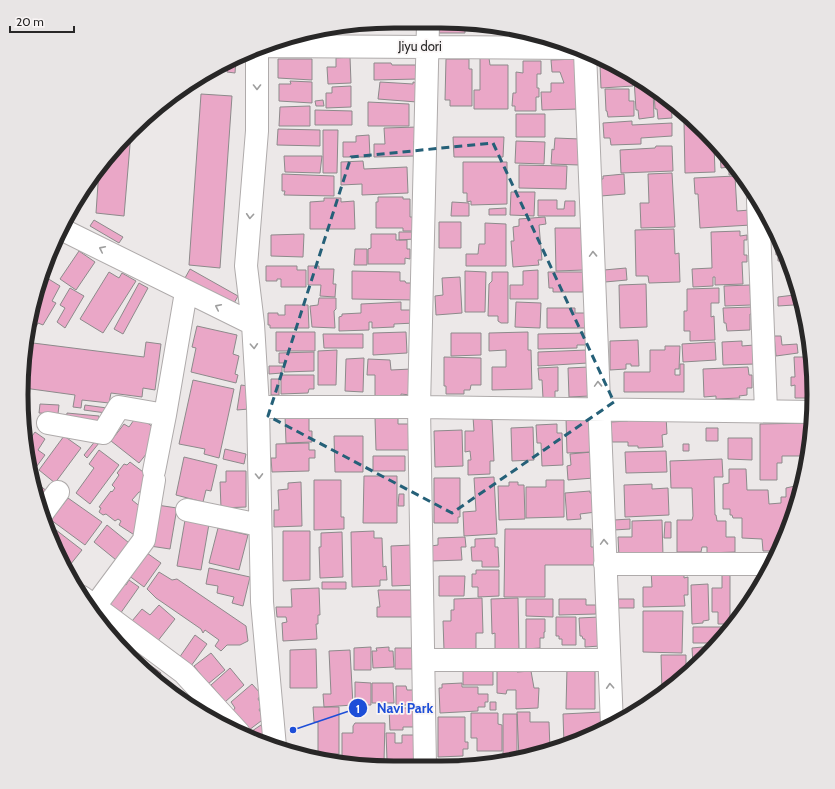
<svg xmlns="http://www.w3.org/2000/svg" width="835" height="789" font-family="Cabin,sans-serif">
  <rect width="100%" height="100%" fill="#ece8e8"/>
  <path fill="#eaa7c7" stroke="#8d8a8b" d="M465,22V33H439V23Z
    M350,57L351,83L328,84L327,67H336V58Z
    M480,58H489L490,65H508V109H474V90H480Z
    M278,59H312V80L278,78Z
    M446,59H469V69H472V106H450V100H445Z
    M578,59L579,109L542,110L541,92H551V83H564L560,72H552L551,60Z
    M232,60H236L235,73L227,72V62Z
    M523,61H541V74H537V88H539V97H536V111H515V106H512L513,93H516V72L523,73Z
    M603,61H608L620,69V70L633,77V86L601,88L600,65Z
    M374,63H391L392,65H418V79L374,80Z
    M634,79H637L653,89L654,117L639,119L638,110H636Z
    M290,81L312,82V103L279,101V84H291Z
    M380,82L413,84V82L418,83L417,102L378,99Z
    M351,86V107L326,108V93H332V87Z
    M605,89H629V101H634V116L608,117L607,111H606Z
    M654,90L671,101L672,118L658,119L657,109H655Z
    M201,94L232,96L220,268L189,265Z
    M323,100L324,106H316L315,101Z
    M368,102L409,104V126H368Z
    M310,106V126H279L280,107Z
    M315,110L352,111V125H315Z
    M516,114H545V137H516Z
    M632,121V125L672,123V136L641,138V144L611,145L610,138H604L603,123Z
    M684,122H693L710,138V146L714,145L715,172L685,173Z
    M418,127V141H414L415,156L374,157V144H385L384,128Z
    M278,129L320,130V146L277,145Z
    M323,130H338L337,173H323Z
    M131,133L124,216L96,213L99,169L114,148Z
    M369,135L370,157H343V142H356V136Z
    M453,137H504L503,157H454Z
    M555,138L580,139L579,165L551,164L552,149L554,150Z
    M516,141L545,142L544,164L515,163Z
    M717,144L721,148L740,174L729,175V167L721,168L720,153H717Z
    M656,146H672L673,171L621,173L620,150L655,148Z
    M284,156H322L320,173L285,172Z
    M363,161L364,169L407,167L408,193L362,195V184L341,185V162Z
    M463,162H507V204L471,205V201L467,202V193H463Z
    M519,165L567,166L566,189L519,188Z
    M672,173L675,227L641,228L640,203H649L648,174Z
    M282,174L334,176V196L284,195L285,191H282Z
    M624,174L625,194L601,196V179H603V176Z
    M735,176L737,211L750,210L751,225L700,228L698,194H695L694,178Z
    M511,192H535L534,216L510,215Z
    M378,197H403V199H410V217H413V231H403V228H376V202H378Z
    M324,198H341V202L354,201L355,229H310V202L324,201Z
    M538,200H557V209H564L565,201H575V216H538Z
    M452,202L469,203V216H451Z
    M506,208V215H489V209Z
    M545,217L546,224L539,225L542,260H538L539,265L513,267L511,241H514L513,227L519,226V219Z
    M94,220L123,237L119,243L90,226Z
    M439,222H461V248H439Z
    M485,223L506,224V266H466V254H478L479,244H485Z
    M555,228H584V270L556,271Z
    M674,229L675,254L679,253L680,282L649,283L648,276H636L635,230Z
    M740,231V236L747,235V240H744V255H747V262H742L743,284L715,285V277H713V286L693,287L692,269L712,268L711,232Z
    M399,232H414V239L399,240Z
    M304,234L303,257L271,256V235Z
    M371,234H396V240H407V249H410V259L405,258V264H368V249L371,248Z
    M775,234H776L790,265H786V261H778V255H776Z
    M355,249H367V265H354Z
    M79,251L95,262L76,290L60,279Z
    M266,266H297V270H306V287H281V279H277V281H266Z
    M308,266H319V269H334L333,284H336L335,297L320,296L321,285H308Z
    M626,268L627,280L605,282L604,270Z
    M190,269L238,296L233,305L185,278Z
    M538,270V299H510V285H523V271Z
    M352,271L400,272V281H405L406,283H415V300L352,299Z
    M465,271L486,272L485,312H465Z
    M109,272L119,278L122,273L136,281L103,333L80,319Z
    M492,272H508V323H501L498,321V316H488L489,284L492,281Z
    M548,272H583V292H553V288H549Z
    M460,277L462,313L436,315L435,296L443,295L442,278Z
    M47,278L60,286L52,301L56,303L43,325L38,323L36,327L29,323L38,285L42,287Z
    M139,283L148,288L123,334L114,329Z
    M646,284L647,327L620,328L619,285Z
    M750,285L751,305L725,306L724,286Z
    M70,288L84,296L65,328L57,322L65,308L60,305Z
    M719,288V303H711V317L714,316L715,340L690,341V331H684V311H687V289Z
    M796,291H798L802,308H797Z
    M794,295V305L778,306V297Z
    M319,298H336V309L334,311L335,328L312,327L310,306L318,305Z
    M401,302V310H415V323L394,324V327L372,328V322H369V330L339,331V317L342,316V314L361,313V304Z
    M516,302L541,303L540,328L515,327Z
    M285,305H308L309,328H270V325H268V313H278V315H285Z
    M752,307V314H750V330L727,331L726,323H724L723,308Z
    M547,308H575V313H586V328H547Z
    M197,326L237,335L233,354L239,356L235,374L238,375L236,383L191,372L196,348L192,347Z
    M276,332H315V351H276Z
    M406,332L407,353L373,355V333Z
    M528,332V350H531L532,389L492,390V367H506V350L489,351V333Z
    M451,333H481V355L451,356Z
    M589,333V345H577V348L538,349V334Z
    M323,334H363V348H324Z
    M774,336H781L782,345L797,344L798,353L776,356Z
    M638,340L639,366H631V364H626V369L610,370V341Z
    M742,341V346L754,345L755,364L723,365L722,342Z
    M25,342L144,357L146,342L161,344L155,390L143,388L142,397L111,393L109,403L82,400L81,408L73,407L75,395L24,388Z
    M715,342L716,360L683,362L682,344Z
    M665,346H680L679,369H675V375H680V364H684V392H624V372H650V350H665Z
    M337,350L336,385H318V351Z
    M587,350L588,363L538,366V352Z
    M314,352V371L284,372V363H279V353Z
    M444,357L481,358V385H471L470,390H464V394H446V386H444Z
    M794,357H811L812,398H795V385L791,386V377H795Z
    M364,358L363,392L345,391L346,359Z
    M368,359L390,360L391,370L411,369L410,395L401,394V398L375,397V375H367Z
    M269,366H282V373L269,374Z
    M558,367V391H555V398H543L542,380H539L538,368Z
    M589,367L590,396L569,397L568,368Z
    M748,367L749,375H752V388H747V395L739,396L740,398L716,399V396L704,397L703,369Z
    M281,375H314V389H309L308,393L281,394Z
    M271,379H279V395H271Z
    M193,380L234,389L219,458L204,454L205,449L179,444Z
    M241,385L248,386L249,409L237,410Z
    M40,404L59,405L58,414L39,413Z
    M85,405L107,408L106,413L84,410Z
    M67,413L99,416V422L66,419Z
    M309,415V431H312V442L286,443L285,416Z
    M666,416L667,434L662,435L663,447L638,448V446H628V442H612L611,422L628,421V418Z
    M136,417L144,420L155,429L154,436L148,445L151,448L139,463L111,441L124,424L129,427Z
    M398,417V424H414V450H376L375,418Z
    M473,417H490V420H492L494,461H490V474L468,475V460H471L470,451L465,452V431H474Z
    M591,417L592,452L567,453L566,418Z
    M810,423V437L807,456H782V463H777V480H760V424Z
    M557,424V433H562L563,465L542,466L541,443H537L536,425Z
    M533,427L534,460L512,461L511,428Z
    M706,428H718V441H706Z
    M462,430L463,466L435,467L434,431Z
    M35,432L45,439L38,450L45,455L34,470L30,467L25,446Z
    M64,436L81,448L55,483L39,470Z
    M334,436H363V472H335Z
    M728,438H752V460L728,459Z
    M96,440L99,443L87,458L84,455Z
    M309,443V450H315V458H309V471L272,472L271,458H276V444Z
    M683,444H689V451H683Z
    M225,449L246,454L244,464L223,459Z
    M99,450L119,465L90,504L76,493L94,468L89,464Z
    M666,451L667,472L626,473L625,452Z
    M592,452L594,478L568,480L567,466L571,465L570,454Z
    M373,456H405V471H373Z
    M184,457L217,465L211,491L206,490L203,502L176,495Z
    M722,459L723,477H714L715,515H716L717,521H726V537H735V552L707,553V547H702L701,552H677V520H692L693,516L692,488H671L670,461Z
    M130,462L151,478L149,492H139L132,500L147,512L139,538L119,525L121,521L118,519L115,521L106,514L103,515L99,512L101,508L99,507L111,491L112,492L115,488L112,485L119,475L117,473L124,464L127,465Z
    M729,469H746L747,490H768L769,504L781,503V497H786V488L795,486L800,490H801L783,539L781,540L779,551H763L762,539L742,538V518H733L732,515H730V509H723V484L729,483Z
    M226,471H246V507L221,508L220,482H226Z
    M364,476H397V523H363Z
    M494,477L497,534L464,536L463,512L476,511L474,478Z
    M434,478H460V517H458V523H434Z
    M33,480L48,492L38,504Z
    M314,480H341V517H344V529L314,530Z
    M546,480H564V517L526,518V487H546Z
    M301,482L302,526L274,527V510H279L278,490L288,489V483Z
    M509,482H518V485H524L525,519L499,520L498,486H509Z
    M652,484V489L668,488L669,515L625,517L624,485Z
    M590,491V493H594L596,512L580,514L581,519L567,520L565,493Z
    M399,494H404V506H398Z
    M68,498L102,522L85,545L51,520Z
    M157,505L177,508L170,549L150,546Z
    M630,519V529L614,530V520Z
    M185,520L209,524L201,570L177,566Z
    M662,520L663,556L619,557L618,537H632V521Z
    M665,522H671V538H664Z
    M47,523L82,550L66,570L46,525Z
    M107,525L134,547L121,564L94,542Z
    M218,528L248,535L239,570L209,563Z
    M505,529H591V547H597L596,565H545V597H504Z
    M283,531H310V580L283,581Z
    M374,531V538H382L383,567L386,566L387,580H380V586L352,587L351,532Z
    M342,532L343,577L320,578L319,547H321V533Z
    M465,537L466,547H461L462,560L432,561L431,546L438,545V538Z
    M495,538V547H498L499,567H482V561H472L471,547H475V539Z
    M412,545L417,585L392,586L391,546Z
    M140,548L161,563L144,587L124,572Z
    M209,568L250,577L243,606L232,603L234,597L217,593L218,586L206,584Z
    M476,570H499V596L478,597V587H472V574H476Z
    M651,570H684V578L688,577V595H684L685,606L643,607V587H652Z
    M159,572L172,580L177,579L246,626L248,641L240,645H227L221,651L215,646L219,640L205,630L203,633L201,629L156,598L147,589Z
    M722,572H730V624H718V612H712V588H722Z
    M758,575H766L758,588Z
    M439,576H465L464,596H439Z
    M129,580L139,587L120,614L105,604L121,582L126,585Z
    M322,582H346V589H322Z
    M708,584L709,620L703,621V623L692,624L691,585Z
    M319,588L320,615H318V624H316L317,639L283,641L282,623L287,622L286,617H277L276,607H292L291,589Z
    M378,590H416V617H377V607H380Z
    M482,598L483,633H476V649L444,650L443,621H451V610H454V599Z
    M518,598L519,650L495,651V633L492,634L491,599Z
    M526,599H553V617L526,616Z
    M559,599H586V605H596V614L559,615Z
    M617,599H634V608H617Z
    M159,605L175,619L157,642L132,621L142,609L150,615Z
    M643,611H683L682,653L643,652Z
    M556,617H576V645H562V639H559V636H556Z
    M599,617L600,646L585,647V639H583L582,636H580L579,618Z
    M526,619H545V632H544V638H540V648L526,649Z
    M693,627H726V634L717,643H693Z
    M195,635L207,644L191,666L179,658Z
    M714,646L697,665H693L692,648Z
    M371,647V670H354V648Z
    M389,647V651H393L394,667L373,668L372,651H377L376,648Z
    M395,648H417V669H395Z
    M316,649L317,688H290V650Z
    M350,650L353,705L324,707L323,694H331L329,651Z
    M211,653L225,670L208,684L194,666Z
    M661,655H686V676L662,693Z
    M146,662L161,673L157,679L143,666Z
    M463,666H493V685H463Z
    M595,667V709H566L567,668Z
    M230,668L244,685L225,702L211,685Z
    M497,668H517V672L531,671L534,688H539L538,708L516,709V690H507L506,694L497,693Z
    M355,682L371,683V705H355Z
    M372,683H393L394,703H372Z
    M462,683V687H478V694H488V702H485V707H478V711L440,713L439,688H442V684Z
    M252,684L261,694L258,699L262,705L259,710L265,718L249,730L232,712L235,708L231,702Z
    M173,685L185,694L181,700L169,689Z
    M396,686H406L407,690H417V705H396Z
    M193,700L208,712L206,715L189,706Z
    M490,702H496V710H490Z
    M313,707H339V754H318V722H314Z
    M389,708H419V727H403V730H390Z
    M517,712H530V722H549L550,750L544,751V752L519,758Z
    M602,712L603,729L560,748L551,750V746L564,745L563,714Z
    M471,713H498V724L502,725V751H477V738H471Z
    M503,714H517V758L503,762Z
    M438,717H465V742H468V749H463V756L438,757Z
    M355,723H385L384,762H376L375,764L366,763L365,761L342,762V733H353V726Z
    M261,725L265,731L264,743L261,742L252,731Z
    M386,733H395V743H402V735H421L418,763L393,764V760H387Z"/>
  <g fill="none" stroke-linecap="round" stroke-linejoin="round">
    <defs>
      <path id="minor" d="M264,46L575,48
        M257,48V131L246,266L253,324L258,407L262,602L275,747
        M585,52L612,725
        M758,200L766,411
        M61,229L253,324
        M258,407H419L813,412
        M48,423L103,433L119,407L165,415L186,292
        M154,471L165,415
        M187,510L260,525
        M41,515L58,492
        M605,564H773
        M82,597L184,673L239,733
        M95,606L144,540L154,480
        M424,660H608
        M425,767L419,407L428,23"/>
    </defs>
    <use href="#minor" stroke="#afabab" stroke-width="24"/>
    <use href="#minor" stroke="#fff" stroke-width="22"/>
  </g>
  <defs><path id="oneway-chevron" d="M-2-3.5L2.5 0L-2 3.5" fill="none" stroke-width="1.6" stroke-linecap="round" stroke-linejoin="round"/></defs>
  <g stroke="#9e9e9e">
    <use href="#oneway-chevron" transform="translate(257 87) rotate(90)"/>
    <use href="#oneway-chevron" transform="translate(250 216) rotate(94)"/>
    <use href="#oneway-chevron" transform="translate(102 249) rotate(-154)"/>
    <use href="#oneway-chevron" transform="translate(593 254) rotate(-92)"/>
    <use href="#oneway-chevron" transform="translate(218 307) rotate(-154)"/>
    <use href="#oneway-chevron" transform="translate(254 346) rotate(87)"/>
    <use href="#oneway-chevron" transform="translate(598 384) rotate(-92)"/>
    <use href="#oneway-chevron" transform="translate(259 476) rotate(89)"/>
    <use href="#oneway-chevron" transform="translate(604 542) rotate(-92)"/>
    <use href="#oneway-chevron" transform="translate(610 686) rotate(-93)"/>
  </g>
  <path fill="none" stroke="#256078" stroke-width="3" stroke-dasharray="8 5" stroke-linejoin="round" d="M493,143L614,402L452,513L268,416L351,157Z"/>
  <g text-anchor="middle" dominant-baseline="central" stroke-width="3.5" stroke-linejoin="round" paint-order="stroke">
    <g font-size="13" fill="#282727" stroke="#f9f5f5">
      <text x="420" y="46">Jiyu dori</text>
    </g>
  </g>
  <path d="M0 0H835V789H0ZM394 28H441A366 366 0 0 1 807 394V395A366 366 0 0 1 441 761H394A366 366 0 0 1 28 395V394A366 366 0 0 1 394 28Z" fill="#e8e5e5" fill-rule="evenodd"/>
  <path fill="none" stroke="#282727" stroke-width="5" d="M394 28H441A366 366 0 0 1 807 394V395A366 366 0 0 1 441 761H394A366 366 0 0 1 28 395V394A366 366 0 0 1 394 28Z"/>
  <path fill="none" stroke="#1d4ed8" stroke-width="1.5" d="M293 730L358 708"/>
  <g fill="#1d4ed8" stroke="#f9f5f5" stroke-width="1.5">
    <circle cx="293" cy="730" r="4"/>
    <circle cx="358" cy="708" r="10"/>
  </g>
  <g font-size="12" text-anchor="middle" font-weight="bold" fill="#fff">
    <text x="358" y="713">1</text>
  </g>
  <g font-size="14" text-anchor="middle" font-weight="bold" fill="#1d4ed8" stroke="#f9f5f5" stroke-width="3.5" stroke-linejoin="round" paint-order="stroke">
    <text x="405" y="713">Navi Park</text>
  </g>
  <path d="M10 26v6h64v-6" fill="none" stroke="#282727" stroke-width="2"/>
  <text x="16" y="26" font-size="12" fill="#282727" stroke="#f9f5f5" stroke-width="3" paint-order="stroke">20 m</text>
</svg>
